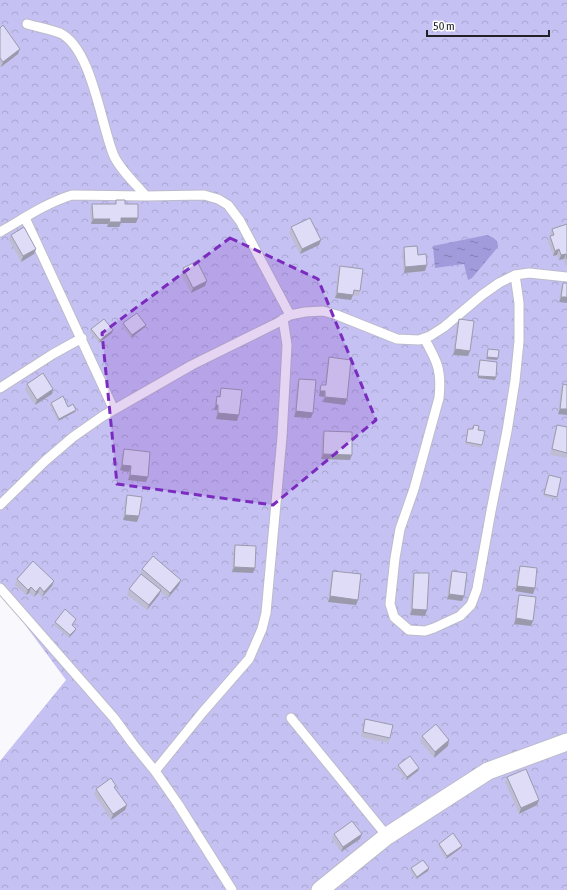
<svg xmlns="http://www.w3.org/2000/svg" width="567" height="890" font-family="'Asap Condensed',sans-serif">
  <defs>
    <pattern id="forest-crowns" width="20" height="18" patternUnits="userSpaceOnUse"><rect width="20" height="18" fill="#c5c1f3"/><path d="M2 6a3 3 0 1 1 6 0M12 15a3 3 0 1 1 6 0" fill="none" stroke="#a9a6d0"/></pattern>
    <pattern id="water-ripples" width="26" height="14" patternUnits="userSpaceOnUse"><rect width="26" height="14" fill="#a19bdb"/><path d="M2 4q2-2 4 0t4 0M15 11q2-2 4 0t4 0" fill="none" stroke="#837eb2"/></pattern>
  </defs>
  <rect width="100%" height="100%" fill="#f9f9fd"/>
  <path fill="url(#forest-crowns)" d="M0,0H567V890H0V761L66,680L3,595L0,594Z"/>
  <path fill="url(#water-ripples)" d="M487,235C494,238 498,239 498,247L472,278L468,280L464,264L435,268L433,246Z"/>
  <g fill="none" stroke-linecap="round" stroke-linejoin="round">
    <defs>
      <path id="service" d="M27,24C38,27 50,29 60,33C92,48 101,126 114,156C121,171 136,184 146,196
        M25,218L114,410
        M0,232C23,219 46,203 72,195L146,196L204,195L218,199L228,205L240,221L290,315
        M424,338C437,361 442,370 439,398L414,489L400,529L395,558L390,604L394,617L409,630L425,631L434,628L460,616L471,605L477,589L491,511L507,431L515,381L519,341V303L515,275
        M0,388L53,354L82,338
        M0,505L45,461L73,437L103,416L192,365L277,323L290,315L305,312L323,311L337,315L397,339L419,340L430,336L444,327L482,295L499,283L515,275L529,273L567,277
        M0,588L114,718L133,744L155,771L178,804L232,890
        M291,718L387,836
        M155,771L202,713L249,659L262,629L266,613L282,437L287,345L283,319"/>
      <path id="minor" d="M320,890L387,836L488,771L567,742"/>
    </defs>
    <use href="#service" stroke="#bcbbcb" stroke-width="11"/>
    <use href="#minor" stroke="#bcbbcb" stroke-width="19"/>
    <use href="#service" stroke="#fff" stroke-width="9"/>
    <use href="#minor" stroke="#fff" stroke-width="17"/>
  </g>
  <path fill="#bfbdd4" d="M0,28L18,54L1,67L0,66Z
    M116,200L125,204L138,218L136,223H121L119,227H107L108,224H91L90,209L92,204H114Z
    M567,224V265H565L564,259L559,260L557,255L553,256L548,241L551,236L550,234L552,229Z
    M291,227L321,240L319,245L300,254L289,233Z
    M11,235L34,254L21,262L9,240Z
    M404,247L418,255L425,271L404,273L402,253Z
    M340,266L360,291L358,296L353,295L351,300L335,298L338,271Z
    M183,268L207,281L205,286L191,293L181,274Z
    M563,283H567L559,302L561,288Z
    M459,319L468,356L453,355L457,324Z
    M123,323L146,325L145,327L131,338L122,326Z
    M91,329L112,333L99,343L90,332Z
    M329,357L345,405L323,402L324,397L319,396V390L321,385H325L327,363Z
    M480,360L496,377L495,380L478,378L479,363Z
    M299,379L311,418L294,417L297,384Z
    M27,384L53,389L52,394L35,405L25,390Z
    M563,384L567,385V415L558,414L561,389Z
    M221,388L237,421L216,419L217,410H214L215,401L217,396H219Z
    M51,403L68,407L75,412L58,421L50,405Z
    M474,425L478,430L482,445L481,448L465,444L468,429H472Z
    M557,425L567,427V458L550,455L555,431Z
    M324,431L350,460L321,459L322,436Z
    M124,449L148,477L146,482L128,480L129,472L120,470L122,454Z
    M549,475L557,497L556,499L543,496Z
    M127,495L137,522L123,520L125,500Z
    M235,545L255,568L253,573L232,572L233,551Z
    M520,566L535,588L533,594L515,591L518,571Z
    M142,569L179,585L168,598L160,592L159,595L147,610L127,595L129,589L140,575Z
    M333,571L358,600L356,605L328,602L331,576Z
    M452,571L464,596L462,601L447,599L450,576Z
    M414,573L425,616L410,615L412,578Z
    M17,579L54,581L52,586L42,597L38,593L34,597L29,593L26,595L15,585Z
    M519,595L531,626L514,624L517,600Z
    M76,619L75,622L72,625L76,629L75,631L69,638L54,625L55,622Z
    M365,719L390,738L388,743L361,737L363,724Z
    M422,736L448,746L434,758L420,741Z
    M398,765L419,768L418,771L406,780L397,768Z
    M507,777L539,800L537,805L519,814L505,782Z
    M116,786L115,789L127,805L125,810L111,820L94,794L96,789Z
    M334,834H362L360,839L341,852L332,839Z
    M439,844L462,846L461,848L446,859L438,846Z
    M411,868H429L428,871L416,879L410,871Z"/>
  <path fill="#9b9aad" d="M20,49L18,54L1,67L3,62Z
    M121,218H138L136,223H121L119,227H107L109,222Z
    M93,219H110L108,224H91Z
    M321,240L319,245L300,254L302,249Z
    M36,249L34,254L21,262L23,256Z
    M559,249L557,255L553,256L555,251Z
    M566,254L564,259L559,260L561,255Z
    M427,265L425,271L404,273L405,267Z
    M207,281L205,286L191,293L193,288Z
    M337,293L353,295L351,300L335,298Z
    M561,297H567V303L559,302Z
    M146,325L145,327L131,338L132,335Z
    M113,330L112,333L99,343L100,340Z
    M455,349L470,351L468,356L453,355Z
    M487,357L498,358L497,360L486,359Z
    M478,376L496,377L495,380L478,378Z
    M53,389L52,394L35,405L37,400Z
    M320,391H325L324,397L319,396Z
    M325,397L347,399L345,405L323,402Z
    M216,405H218L217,410H214Z
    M560,409H567V415L558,414Z
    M76,410L75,412L58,421L59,419Z
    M296,411L313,413L311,418L294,417Z
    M218,413L239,415L237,421L216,419Z
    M323,454L352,455L350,460L321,459Z
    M122,465L131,466L129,472L120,470Z
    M130,475L148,477L146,482L128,480Z
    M125,515L139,516L137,522L123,520Z
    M234,567L255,568L253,573L232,572Z
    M181,580L179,585L168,598L170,593Z
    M54,581L52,586L42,597L44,592Z
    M517,586L535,588L533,594L515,591Z
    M31,587L29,593L26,595L28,590Z
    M40,587L38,593L34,597L36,592Z
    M161,590L159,595L147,610L149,605Z
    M449,594L464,596L462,601L447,599Z
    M330,596L358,600L356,605L328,602Z
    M412,609L427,610L425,616L410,615Z
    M516,618L533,621L531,626L514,624Z
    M76,629L75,631L69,638L70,635Z
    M449,740L448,746L434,758L435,752Z
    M419,768L418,771L406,780L407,777Z
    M539,800L537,805L519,814L521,808Z
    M127,805L125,810L111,820L113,814Z
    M362,834L360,839L341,852L343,847Z
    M462,846L461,848L446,859L447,856Z
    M429,868L428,871L416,879L417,877Z"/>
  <path fill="#dedcf7" stroke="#9b9aad" d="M3,25L20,49L3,62L0,58V28Z
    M116,200H125V204H138V218H121V222H109L110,219H93L92,204H116Z
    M310,218L321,240L302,249L291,227Z
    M567,224V259L566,254L561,255L559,249L555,251L550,236L554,235L552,229Z
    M24,227L36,249L23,256L11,235Z
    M417,246L418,255L426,254L427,265L405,267L404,247Z
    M197,261L207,281L193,288L183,268Z
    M340,266L363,269L360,291L354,290L353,295L337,293Z
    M563,283H567V297H561Z
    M137,313L146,325L132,335L123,323Z
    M104,319L113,330L100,340L91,329Z
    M459,319L474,321L470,351L455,349Z
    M488,349L499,350L498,358L487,357Z
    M329,357L351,360L347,399L325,397V391H320L321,385H326Z
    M480,360L497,362L496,377L478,376Z
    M43,373L53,389L37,400L27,384Z
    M299,379L316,380L313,413L296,411Z
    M563,384L567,385V409H560Z
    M221,388L242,390L239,415L218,413V405H216L217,396L220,397Z
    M63,396L68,407L73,404L76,410L59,419L51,403Z
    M474,425L479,426L478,430L485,431L482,445L466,442L468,429H473Z
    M557,425L567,427V453L552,449Z
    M324,431L352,432V455L323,454Z
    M124,449L150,452L148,477L130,475L131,466L122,465Z
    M549,475L561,478L557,497L544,494Z
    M127,495L142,497L139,516L125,515Z
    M235,545L256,546L255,568L234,567Z
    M153,556L181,580L170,593L142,569Z
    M33,561L54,581L44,592L40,587L36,592L31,587L28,590L17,579Z
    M520,566L537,568L535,588L517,586Z
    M333,571L361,574L358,600L330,596Z
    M452,571L467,573L464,596L449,594Z
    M414,573H429L427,610L412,609Z
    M141,574L161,590L149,605L129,589Z
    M519,595L536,597L533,621L516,618Z
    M65,609L76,619L72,625L76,629L70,635L55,622Z
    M365,719L393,725L390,738L363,732Z
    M436,724L449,740L435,752L422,736Z
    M410,756L419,768L407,777L398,765Z
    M526,769L539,800L521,808L507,777Z
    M111,778L116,786L114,787L127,805L113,814L96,789Z
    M352,821L362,834L343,847L334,834Z
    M453,833L462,846L447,856L439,844Z
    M423,860L429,868L417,877L411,868Z"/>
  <path fill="#7b2cbf" fill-opacity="0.2" stroke="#7b2cbf" stroke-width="3" stroke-dasharray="8 5" stroke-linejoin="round" d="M230,238L318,279L376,420L273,505L117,484L102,333Z"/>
  <path d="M427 30v6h122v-6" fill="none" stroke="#212127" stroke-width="2"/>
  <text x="433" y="30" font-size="12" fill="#212127" stroke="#ffffff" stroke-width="3" paint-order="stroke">50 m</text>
</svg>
